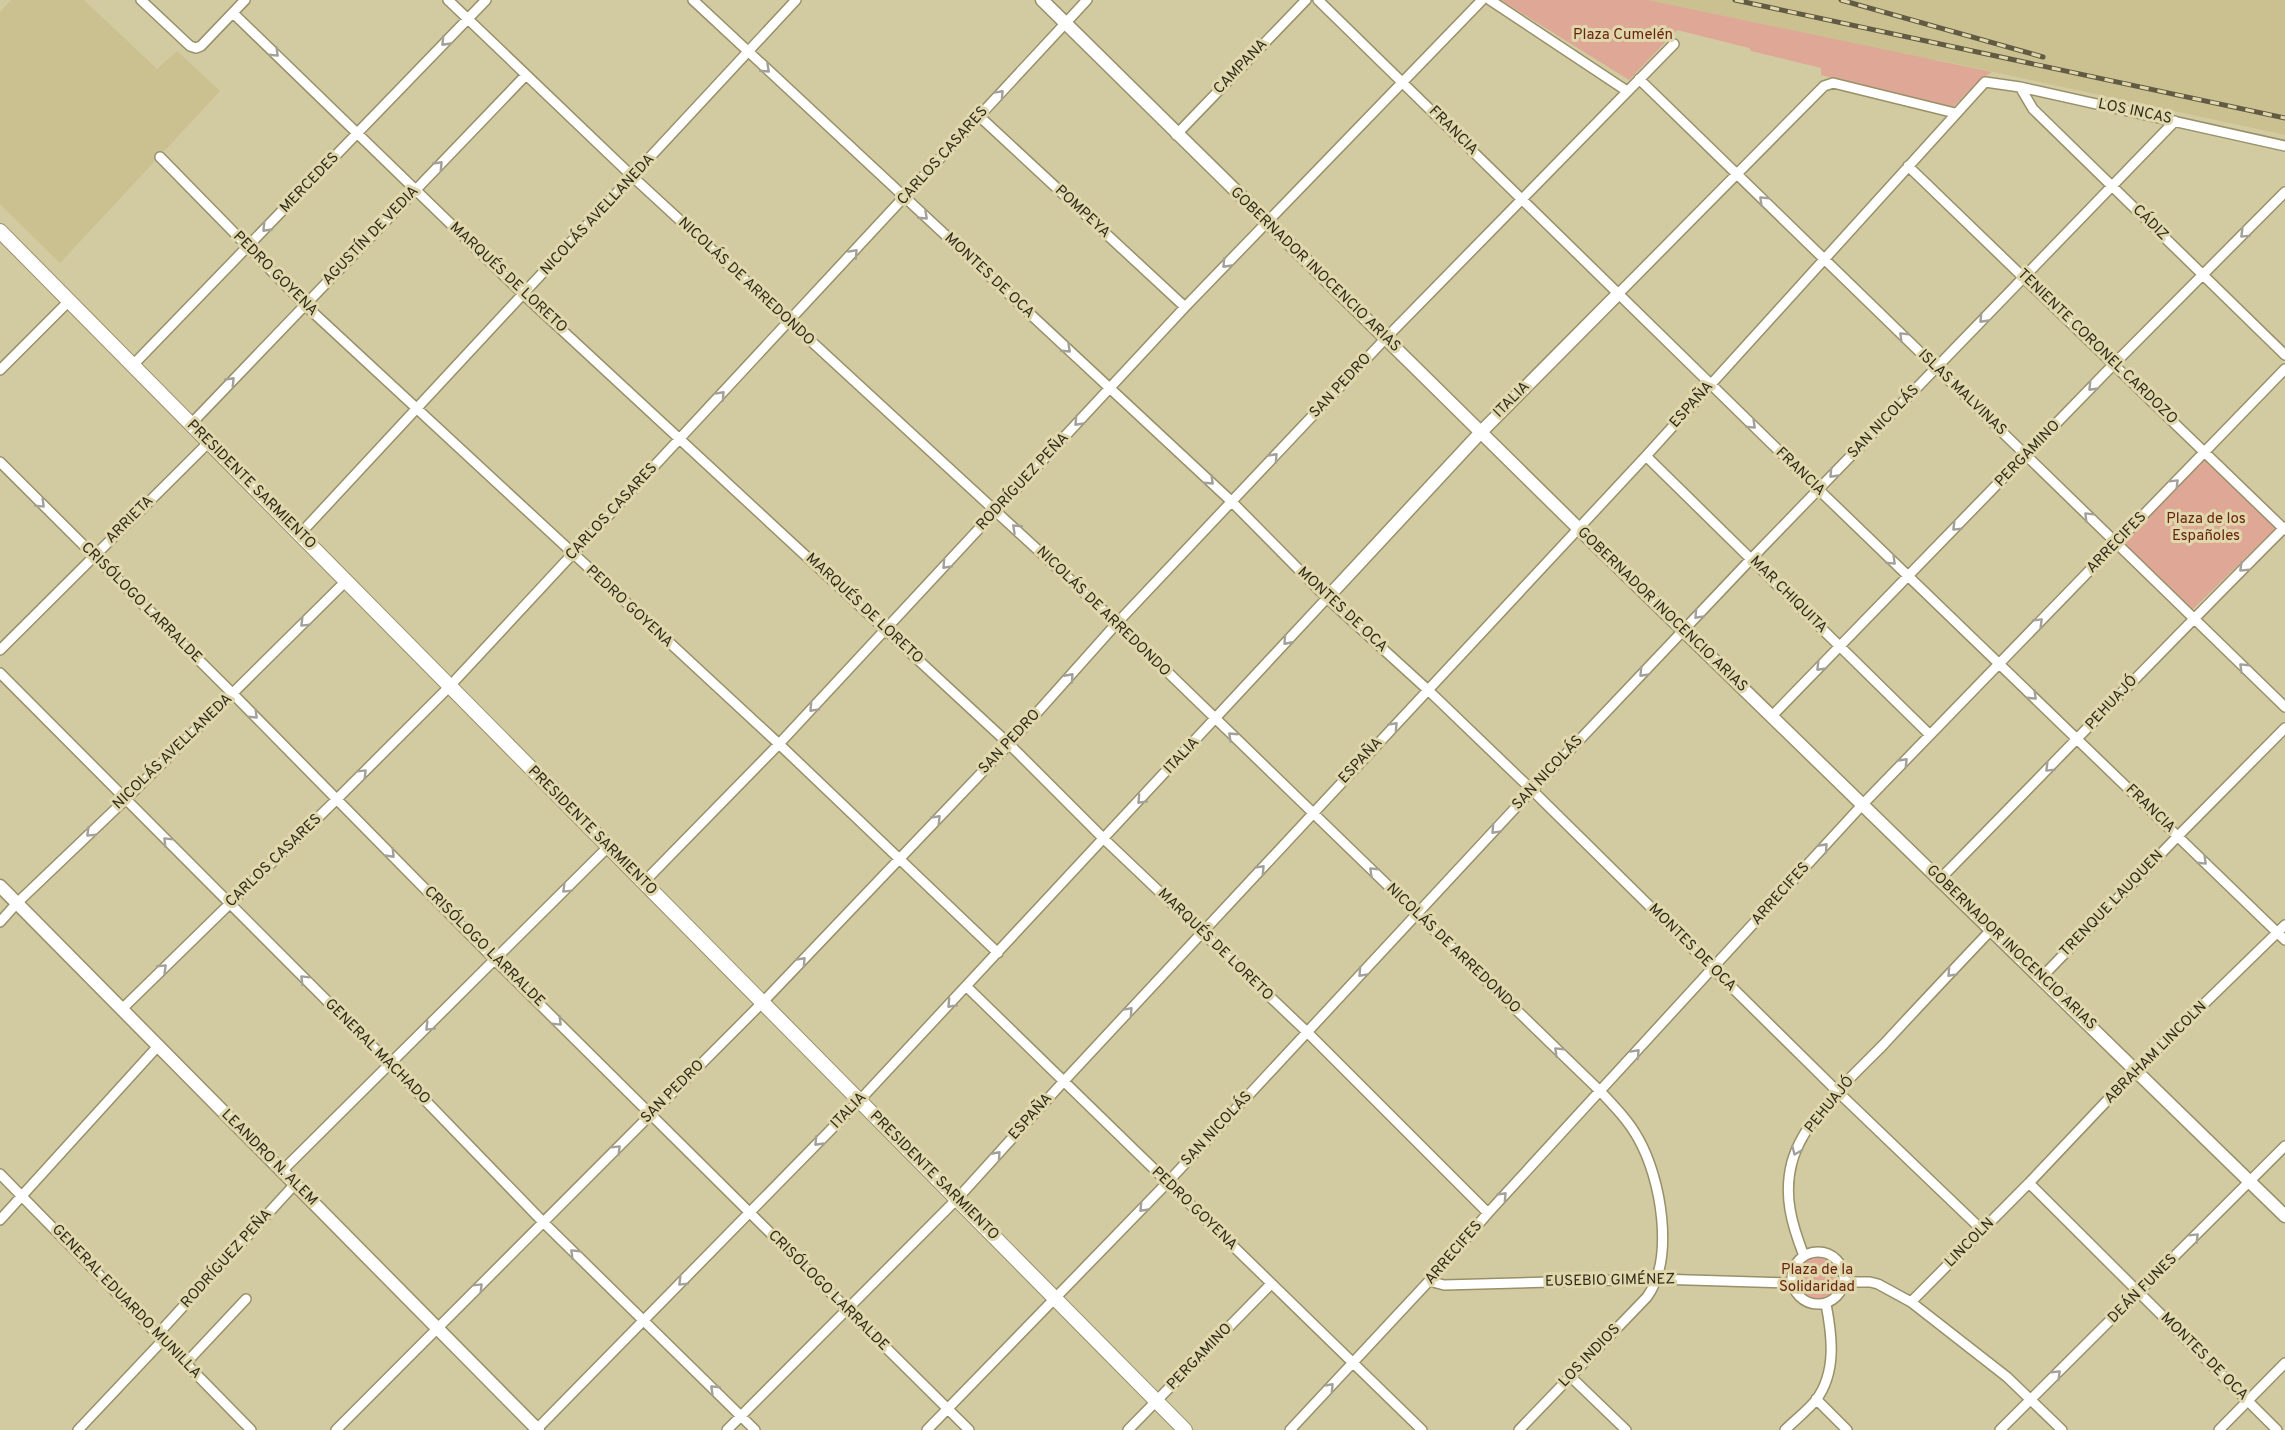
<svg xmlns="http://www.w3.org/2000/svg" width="2285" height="1430" font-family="Overpass,sans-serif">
  <rect width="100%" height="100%" fill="#d2caa0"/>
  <path fill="#cbc090" d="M11,0H84L157,69L177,51L220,91L60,263L0,204V12Z
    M1648,0H2285V135L1938,60H1930Z"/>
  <path fill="#dfa796" d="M1501,0H1648L1992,72L1981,79L1953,107L1821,75V68L1751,51L1749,48L1677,30L1629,80Z
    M2206,458L2277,527L2192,610L2124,544Z
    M1793 1278a24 24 0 1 1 48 0a24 24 0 1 1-48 0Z"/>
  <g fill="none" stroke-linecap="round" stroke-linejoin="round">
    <defs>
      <path id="minor" d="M141,0L190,46L196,48L201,46L245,0
        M448,0L633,177L1117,623L1600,1091C1614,1106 1628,1120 1638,1138C1661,1178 1675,1258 1647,1297L1519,1430
        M693,0L1231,501L1327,598L1428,690L1532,790L1838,1092L1982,1230
        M1318,0L1818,489L2285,940
        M1490,0L1627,91
        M233,13L523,294L1009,744L1104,839L1307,1032L1488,1213
        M1639,79L2285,707
        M2020,87L2033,109L2285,355
        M979,116L1185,307
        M1176,135L1306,0
        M160,157L305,305L779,744L998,953
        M1908,166L2285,530
        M1619,293L1824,86L1833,83L1955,113
        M133,365L486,0
        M0,370L69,301
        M191,424L526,75
        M1646,456L1930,735
        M0,462L233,694L496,961L969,1430
        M300,534L796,0
        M0,650L209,442
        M0,673L391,1065L544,1223L755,1430
        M1772,716L2114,364L2285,192
        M1940,879C2055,762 2169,643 2285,527
        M643,883L779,744L1185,307L1482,0
        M0,922L17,903L125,800L346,581
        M2041,978L2178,836L2285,728
        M967,987L1422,1430
        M122,1009L337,799L449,687L1087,0
        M282,1171L608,847
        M0,1174L251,1430
        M2029,1183L2277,1430
        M0,1220L158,1046
        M1792 1278a26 26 0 1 1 52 0a26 26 0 1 1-52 0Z
        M1804,1256C1792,1225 1783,1196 1792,1162C1804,1118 1853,1076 1884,1044C1919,1006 1955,968 1991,930
        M1429,1281L1444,1285L1657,1279L1792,1283
        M1844,1282H1870L1878,1284L1911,1302L2007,1377L2062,1430
        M1911,1302L2029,1183L2136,1070L2285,925
        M158,1334L295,1184
        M186,1363L246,1299
        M1571,1377L1626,1430
        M1816,1399L1847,1430
        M78,1430L163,1340
        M336,1430L762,1003L1009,744L1117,623L1385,339L1674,44
        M536,1430L859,1101L1327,598
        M727,1430L958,1198L1064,1081L1646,456L1985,82L2020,87L2285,146
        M927,1430L1167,1183L1532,790L1751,559L2175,121
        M1128,1430L1271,1284
        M1290,1430L1429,1281L1488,1213L1863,804L2285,369
        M1785,1430C1795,1420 1807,1411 1816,1400C1837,1372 1832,1335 1826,1304
        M2000,1430L2285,1146
        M2219,1430L2285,1363"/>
      <path id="tertiary" d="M1042,0L1578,528L2285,1216
        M1327,598L1481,432L1619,293
        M0,886L538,1430"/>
      <path id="secondary" d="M0,231L1185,1430"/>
    </defs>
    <use href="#minor" stroke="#989068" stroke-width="12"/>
    <use href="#tertiary" stroke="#989068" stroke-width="15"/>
    <use href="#secondary" stroke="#989068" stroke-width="16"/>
    <use href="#minor" stroke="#fff" stroke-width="9"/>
    <use href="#tertiary" stroke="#fff" stroke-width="12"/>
    <use href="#secondary" stroke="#fff" stroke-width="14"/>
    <defs>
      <path id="rail" d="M1735,0L2285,118
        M1841,0L2043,57"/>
    </defs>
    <use href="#rail" stroke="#615b44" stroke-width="5"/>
    <use href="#rail" stroke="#e0d7ac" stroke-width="3" stroke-dasharray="9" stroke-linecap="butt"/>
  </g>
  <defs><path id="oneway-chevron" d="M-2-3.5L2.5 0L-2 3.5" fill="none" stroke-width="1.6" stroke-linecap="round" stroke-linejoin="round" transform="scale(1.5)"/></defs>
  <g stroke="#a2a099">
    <use href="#oneway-chevron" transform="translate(445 42) rotate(134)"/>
    <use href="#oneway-chevron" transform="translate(275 53) rotate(44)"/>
    <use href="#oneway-chevron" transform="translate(766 69) rotate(43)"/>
    <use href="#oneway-chevron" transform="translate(1000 94) rotate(-47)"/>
    <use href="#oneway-chevron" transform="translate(439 165) rotate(-46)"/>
    <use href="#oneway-chevron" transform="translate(1763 200) rotate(-136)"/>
    <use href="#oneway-chevron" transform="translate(924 216) rotate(43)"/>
    <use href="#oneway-chevron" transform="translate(266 228) rotate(134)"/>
    <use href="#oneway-chevron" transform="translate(2244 234) rotate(135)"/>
    <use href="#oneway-chevron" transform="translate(854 253) rotate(-47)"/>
    <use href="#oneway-chevron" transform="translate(1226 264) rotate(134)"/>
    <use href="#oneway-chevron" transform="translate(1983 319) rotate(134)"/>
    <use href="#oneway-chevron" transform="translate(1903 336) rotate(-136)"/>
    <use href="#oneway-chevron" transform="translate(1067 349) rotate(43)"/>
    <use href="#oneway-chevron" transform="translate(231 381) rotate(-46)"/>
    <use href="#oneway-chevron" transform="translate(2092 387) rotate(134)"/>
    <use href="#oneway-chevron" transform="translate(721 395) rotate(-47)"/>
    <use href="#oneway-chevron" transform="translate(1078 422) rotate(133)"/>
    <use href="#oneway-chevron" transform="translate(1752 425) rotate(44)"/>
    <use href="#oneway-chevron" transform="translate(1274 457) rotate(-47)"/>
    <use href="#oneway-chevron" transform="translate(1833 474) rotate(134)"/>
    <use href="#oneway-chevron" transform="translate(1210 481) rotate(43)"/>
    <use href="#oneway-chevron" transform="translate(2175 483) rotate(-45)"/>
    <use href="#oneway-chevron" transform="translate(41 504) rotate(45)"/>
    <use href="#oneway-chevron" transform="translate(2088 516) rotate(-135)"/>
    <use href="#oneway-chevron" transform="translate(1956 527) rotate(135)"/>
    <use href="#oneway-chevron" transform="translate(1016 528) rotate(-137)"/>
    <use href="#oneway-chevron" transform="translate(1892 561) rotate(44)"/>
    <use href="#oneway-chevron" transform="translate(946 565) rotate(133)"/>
    <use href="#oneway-chevron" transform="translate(2243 568) rotate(136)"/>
    <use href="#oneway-chevron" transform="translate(1698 615) rotate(133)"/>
    <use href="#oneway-chevron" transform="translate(2039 622) rotate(-45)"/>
    <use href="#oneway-chevron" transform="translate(304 623) rotate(135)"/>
    <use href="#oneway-chevron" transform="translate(1287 641) rotate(132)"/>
    <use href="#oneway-chevron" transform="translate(1820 667) rotate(134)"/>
    <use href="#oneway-chevron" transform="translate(2243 667) rotate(-136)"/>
    <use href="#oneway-chevron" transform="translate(1643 673) rotate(134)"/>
    <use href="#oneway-chevron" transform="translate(1070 677) rotate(-48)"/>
    <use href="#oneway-chevron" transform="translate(2033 696) rotate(44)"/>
    <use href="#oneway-chevron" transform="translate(813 708) rotate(133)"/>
    <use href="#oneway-chevron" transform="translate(254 715) rotate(45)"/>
    <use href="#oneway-chevron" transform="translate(1394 726) rotate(-47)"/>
    <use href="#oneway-chevron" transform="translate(1232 736) rotate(-137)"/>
    <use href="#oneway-chevron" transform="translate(1904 762) rotate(-46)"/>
    <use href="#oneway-chevron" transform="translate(2049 768) rotate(135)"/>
    <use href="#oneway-chevron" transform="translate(363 773) rotate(-45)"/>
    <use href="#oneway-chevron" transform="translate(1141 800) rotate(133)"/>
    <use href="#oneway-chevron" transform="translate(937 819) rotate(-46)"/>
    <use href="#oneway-chevron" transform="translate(1495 830) rotate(133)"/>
    <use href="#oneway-chevron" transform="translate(90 833) rotate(136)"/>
    <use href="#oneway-chevron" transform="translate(167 841) rotate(-135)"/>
    <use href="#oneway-chevron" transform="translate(1824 847) rotate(-48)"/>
    <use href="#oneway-chevron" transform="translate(391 854) rotate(46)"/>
    <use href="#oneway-chevron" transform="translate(2203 861) rotate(44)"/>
    <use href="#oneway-chevron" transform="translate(1261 869) rotate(-47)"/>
    <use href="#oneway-chevron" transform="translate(1373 871) rotate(-136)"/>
    <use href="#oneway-chevron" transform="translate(566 889) rotate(135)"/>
    <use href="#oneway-chevron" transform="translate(802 961) rotate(-47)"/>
    <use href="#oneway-chevron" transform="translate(163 968) rotate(-44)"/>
    <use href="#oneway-chevron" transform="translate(1362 973) rotate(133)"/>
    <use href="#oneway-chevron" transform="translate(1951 973) rotate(133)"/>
    <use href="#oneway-chevron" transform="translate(304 979) rotate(-135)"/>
    <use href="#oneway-chevron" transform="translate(951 1004) rotate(133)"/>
    <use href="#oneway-chevron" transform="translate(1129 1011) rotate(-47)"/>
    <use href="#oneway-chevron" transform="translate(558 1022) rotate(45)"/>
    <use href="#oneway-chevron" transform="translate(429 1027) rotate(135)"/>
    <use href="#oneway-chevron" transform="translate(1558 1051) rotate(-136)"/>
    <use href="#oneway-chevron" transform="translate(1636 1053) rotate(-47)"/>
    <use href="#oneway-chevron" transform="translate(818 1142) rotate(134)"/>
    <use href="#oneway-chevron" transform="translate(617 1149) rotate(-45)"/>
    <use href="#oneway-chevron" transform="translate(1796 1151) rotate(113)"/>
    <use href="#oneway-chevron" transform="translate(997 1155) rotate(-48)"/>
    <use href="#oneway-chevron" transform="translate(1503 1196) rotate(-47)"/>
    <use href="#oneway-chevron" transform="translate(1143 1208) rotate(134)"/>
    <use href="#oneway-chevron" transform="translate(2195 1237) rotate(-45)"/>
    <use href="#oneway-chevron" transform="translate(574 1253) rotate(-136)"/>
    <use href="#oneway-chevron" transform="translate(682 1282) rotate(135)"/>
    <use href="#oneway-chevron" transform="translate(479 1287) rotate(-45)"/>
    <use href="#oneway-chevron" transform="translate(2057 1374) rotate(-44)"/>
    <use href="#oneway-chevron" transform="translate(1330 1387) rotate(-47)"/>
    <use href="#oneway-chevron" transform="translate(714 1389) rotate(-136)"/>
  </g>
  <g text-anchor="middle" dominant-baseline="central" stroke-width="6" stroke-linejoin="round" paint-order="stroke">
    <g font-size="15" fill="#69250f" stroke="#e0d7ac">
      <text x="1623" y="35">Plaza Cumelén</text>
      <text x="2206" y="519">Plaza de los<tspan x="2206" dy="17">Españoles</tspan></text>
      <text x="1817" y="1270">Plaza de la<tspan x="1817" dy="17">Solidaridad</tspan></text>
    </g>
    <g font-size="15" fill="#302c1c" stroke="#e0d7ac">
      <text transform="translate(1241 67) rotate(-46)">CAMPANA</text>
      <text transform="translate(2135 112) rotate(12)">LOS INCAS</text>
      <text transform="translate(1453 131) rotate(45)">FRANCIA</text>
      <text transform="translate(943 156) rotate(-48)">CARLOS CASARES</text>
      <text transform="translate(310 183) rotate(-46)">MERCEDES</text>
      <text transform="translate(1082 212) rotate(43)">POMPEYA</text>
      <text transform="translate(598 215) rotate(-47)">NICOLÁS AVELLANEDA</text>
      <text transform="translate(2150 223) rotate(45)">CÁDIZ</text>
      <text transform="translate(371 236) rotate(-46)">AGUSTÍN DE VEDIA</text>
      <text transform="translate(1315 270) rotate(44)">GOBERNADOR INOCENCIO ARIAS</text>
      <text transform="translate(275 274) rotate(45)">PEDRO GOYENA</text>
      <text transform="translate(989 276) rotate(43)">MONTES DE OCA</text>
      <text transform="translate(508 278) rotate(43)">MARQUÉS DE LORETO</text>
      <text transform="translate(746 282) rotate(43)">NICOLÁS DE ARREDONDO</text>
      <text transform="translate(2097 347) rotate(44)">TENIENTE CORONEL CARDOZO</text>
      <text transform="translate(1341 386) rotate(-47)">SAN PEDRO</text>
      <text transform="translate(1962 393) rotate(44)">ISLAS MALVINAS</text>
      <text transform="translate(1512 400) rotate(-45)">ITALIA</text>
      <text transform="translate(1692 405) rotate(-48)">ESPAÑA</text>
      <text transform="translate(1884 422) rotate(-46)">SAN NICOLÁS</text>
      <text transform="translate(2028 454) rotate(-46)">PERGAMINO</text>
      <text transform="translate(1800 472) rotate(44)">FRANCIA</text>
      <text transform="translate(1023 482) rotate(-47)">RODRÍGUEZ PEÑA</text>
      <text transform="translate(251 485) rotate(45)">PRESIDENTE SARMIENTO</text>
      <text transform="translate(612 512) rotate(-47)">CARLOS CASARES</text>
      <text transform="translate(130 520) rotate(-45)">ARRIETA</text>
      <text transform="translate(2117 543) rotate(-46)">ARRECIFES</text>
      <text transform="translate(1788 595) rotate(45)">MAR CHIQUITA</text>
      <text transform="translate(141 603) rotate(45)">CRISÓLOGO LARRALDE</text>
      <text transform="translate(629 607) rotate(43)">PEDRO GOYENA</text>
      <text transform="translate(864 609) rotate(43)">MARQUÉS DE LORETO</text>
      <text transform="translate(1342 610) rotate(43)">MONTES DE OCA</text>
      <text transform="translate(1662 610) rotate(44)">GOBERNADOR INOCENCIO ARIAS</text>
      <text transform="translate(1103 612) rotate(44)">NICOLÁS DE ARREDONDO</text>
      <text transform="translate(2112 703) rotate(-47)">PEHUAJÓ</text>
      <text transform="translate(1010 742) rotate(-47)">SAN PEDRO</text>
      <text transform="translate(173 752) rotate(-44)">NICOLÁS AVELLANEDA</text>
      <text transform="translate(1182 756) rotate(-47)">ITALIA</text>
      <text transform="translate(1361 761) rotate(-47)">ESPAÑA</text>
      <text transform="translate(1548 773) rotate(-47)">SAN NICOLÁS</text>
      <text transform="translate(2150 809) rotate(44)">FRANCIA</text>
      <text transform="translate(592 831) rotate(45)">PRESIDENTE SARMIENTO</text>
      <text transform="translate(274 861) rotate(-44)">CARLOS CASARES</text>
      <text transform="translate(1781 894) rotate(-48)">ARRECIFES</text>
      <text transform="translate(2112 904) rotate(-46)">TRENQUE LAUQUEN</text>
      <text transform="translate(1215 945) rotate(44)">MARQUÉS DE LORETO</text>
      <text transform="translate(484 947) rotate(45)">CRISÓLOGO LARRALDE</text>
      <text transform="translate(1692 948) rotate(45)">MONTES DE OCA</text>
      <text transform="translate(2011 948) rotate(44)">GOBERNADOR INOCENCIO ARIAS</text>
      <text transform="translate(1453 949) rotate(44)">NICOLÁS DE ARREDONDO</text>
      <text transform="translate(377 1052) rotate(45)">GENERAL MACHADO</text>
      <text transform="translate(2156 1053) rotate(-45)">ABRAHAM LINCOLN</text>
      <text transform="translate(673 1092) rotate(-45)">SAN PEDRO</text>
      <text transform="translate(1830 1105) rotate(-51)">PEHUAJÓ</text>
      <text transform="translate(849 1111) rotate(-46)">ITALIA</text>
      <text transform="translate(1031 1117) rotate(-48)">ESPAÑA</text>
      <text transform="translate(1217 1129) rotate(-47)">SAN NICOLÁS</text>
      <text transform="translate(269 1158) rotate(45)">LEANDRO N. ALEM</text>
      <text transform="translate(934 1176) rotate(45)">PRESIDENTE SARMIENTO</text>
      <text transform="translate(1194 1209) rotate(44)">PEDRO GOYENA</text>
      <text transform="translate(1970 1243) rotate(-45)">LINCOLN</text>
      <text transform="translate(1454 1253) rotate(-49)">ARRECIFES</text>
      <text transform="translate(227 1259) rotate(-48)">RODRÍGUEZ PEÑA</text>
      <text transform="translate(1610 1281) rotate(-1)">EUSEBIO GIMÉNEZ</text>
      <text transform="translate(2143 1289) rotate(-45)">DEÁN FUNES</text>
      <text transform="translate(828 1291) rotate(45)">CRISÓLOGO LARRALDE</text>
      <text transform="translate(126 1302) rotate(46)">GENERAL EDUARDO MUNILLA</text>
      <text transform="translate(1590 1356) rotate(-46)">LOS INDIOS</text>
      <text transform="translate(1200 1357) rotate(-46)">PERGAMINO</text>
      <text transform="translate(2204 1357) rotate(45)">MONTES DE OCA</text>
    </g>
  </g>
</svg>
